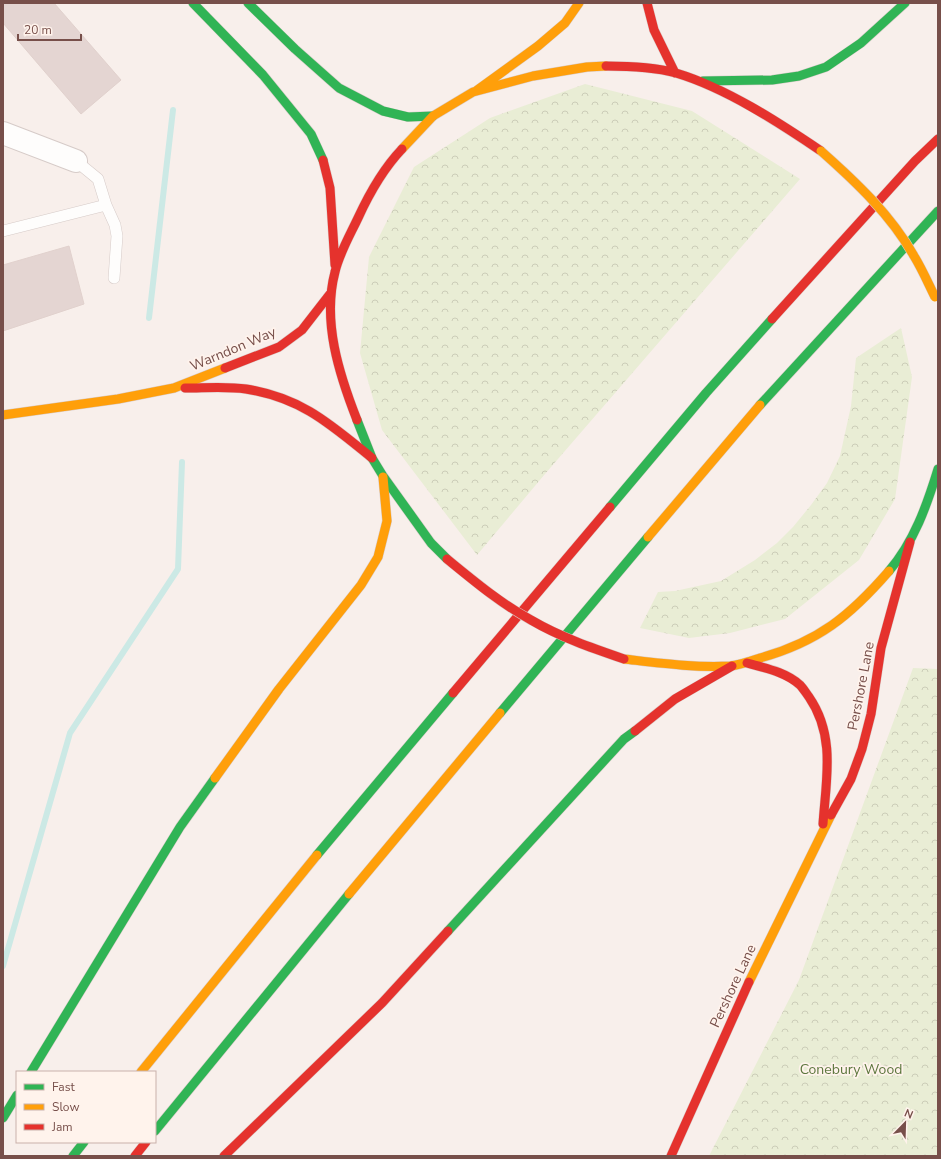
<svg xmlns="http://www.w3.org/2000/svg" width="941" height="1159" font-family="'Nunito Sans',sans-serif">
  <defs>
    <pattern id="forest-crowns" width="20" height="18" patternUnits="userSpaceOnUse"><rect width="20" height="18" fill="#e9edd5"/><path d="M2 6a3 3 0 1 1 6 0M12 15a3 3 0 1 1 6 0" fill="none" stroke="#cbcdb8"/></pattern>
  </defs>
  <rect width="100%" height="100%" fill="#f8efeb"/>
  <path fill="url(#forest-crowns)" d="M585,84L692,111L800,179L545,474L477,555L382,430L360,353L369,257L414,167L490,118Z
    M901,328L912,377L895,499L859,560L785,619L730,633L689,638L640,628L658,592L675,591L721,581L755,560L777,543L793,527L811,505L827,483L840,456L851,406L856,358Z
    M913,668L938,669V1156H709L799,980Z"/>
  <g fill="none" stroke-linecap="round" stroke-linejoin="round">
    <path stroke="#cce9e5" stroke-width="6" d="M149,318L173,110
      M3,966L70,733L178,569L182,462"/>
  </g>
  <path fill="#e4d5d2" stroke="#e1d1cd" d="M3,3H54L121,80L81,114L3,23Z
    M69,246L84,304L3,331V265Z"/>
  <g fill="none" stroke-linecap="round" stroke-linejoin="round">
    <defs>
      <path id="lane" d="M76,161L98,179L106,205L115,225L117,236L114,278
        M3,231L106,205"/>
      <path id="street" d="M3,133L76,161"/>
      <path id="fast" d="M193,3L263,75L311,134L323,160
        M248,3L295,49L339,88L383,111L408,117L433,116
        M703,81L772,80L799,76L826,67L861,43L905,3
        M760,405L938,211
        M357,420L372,458L383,476L431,543L447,559
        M610,507L706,393L772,319
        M889,571C914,542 927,505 938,469
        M500,713L648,537
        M317,855L453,693
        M448,931L624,739L635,731
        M31,1072L180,827L215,778
        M3,1118L17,1095
        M155,1131L349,894
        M73,1156L84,1142"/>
      <path id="slow" d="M476,91L538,46L565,23L579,3
        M402,149L433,116L473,92L533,76L587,67L606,66
        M3,415L118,399L174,388L225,368
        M648,537L760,405
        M624,659C659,663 695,668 730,666C740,665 751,661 760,658C818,642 850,616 889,571
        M215,778L279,689L361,585L378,557L387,521L383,477
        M349,894L500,713
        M749,982L831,815
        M141,1072L317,855"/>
      <path id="jam" d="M647,3L654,30L675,73
        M606,66C629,66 654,67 676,73C726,88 778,122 821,151
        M323,160L330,188L335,265
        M772,319L915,161L938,139
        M225,368L279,347L302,330L330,294
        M185,388C204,388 227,386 246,389C302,398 330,424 372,458
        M357,420C339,374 322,321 335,272C339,254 350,235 358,218C369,194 383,169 402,149
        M747,663C765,668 786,672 800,685C803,688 806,693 809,697C836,736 826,780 823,824
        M453,693L610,507
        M635,731L675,699L732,666
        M831,815L851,779L862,749L871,714L881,648L910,542
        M135,1156L146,1142
        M224,1156L382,1003L448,931
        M671,1156L749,982"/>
    </defs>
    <use href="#lane" stroke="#d6cbc8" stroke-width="12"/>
    <use href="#street" stroke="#d6cbc8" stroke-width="24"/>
    <use href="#fast" stroke="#d9ccc9" stroke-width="10"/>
    <use href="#slow" stroke="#d9ccc9" stroke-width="10"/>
    <use href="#jam" stroke="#d9ccc9" stroke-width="10"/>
    <use href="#lane" stroke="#fefdfc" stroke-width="11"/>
    <use href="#street" stroke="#fefdfc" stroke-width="22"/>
    <use href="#fast" stroke="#30b455" stroke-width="9"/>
    <use href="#slow" stroke="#ff9f0a" stroke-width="9"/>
    <use href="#jam" stroke="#e5322d" stroke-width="9"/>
    <defs>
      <path id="slow-bridge" d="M821,151C856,182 891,215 914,256C922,269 928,283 935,297"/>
      <path id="jam-bridge" d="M447,559C474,581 500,603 531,620C560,637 592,648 624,659"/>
    </defs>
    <use href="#slow-bridge" stroke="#d9ccc9" stroke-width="10" stroke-linecap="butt"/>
    <use href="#jam-bridge" stroke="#d9ccc9" stroke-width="10" stroke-linecap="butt"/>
    <use href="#slow-bridge" stroke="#ff9f0a" stroke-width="9"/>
    <use href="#jam-bridge" stroke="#e5322d" stroke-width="9"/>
  </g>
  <g text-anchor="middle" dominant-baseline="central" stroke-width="3.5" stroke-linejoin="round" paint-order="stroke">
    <g font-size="14" fill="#774f4a" stroke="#fff3ec">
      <text transform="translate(233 349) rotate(-23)">Warndon Way</text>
      <text transform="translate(861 686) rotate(-79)">Pershore Lane</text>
      <text transform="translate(733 986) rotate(-65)">Pershore Lane</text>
    </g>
    <g font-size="14" fill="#5d773e" stroke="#fff3ec">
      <text x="851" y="1069">Conebury Wood</text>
    </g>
  </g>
  <rect width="941" height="1159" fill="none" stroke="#774f4a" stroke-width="8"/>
  <rect x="16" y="1071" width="140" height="72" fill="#fff3ec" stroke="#c9b1ab"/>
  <rect x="24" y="1084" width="20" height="6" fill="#30b455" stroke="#c9b1ab"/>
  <text x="52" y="1091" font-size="12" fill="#774f4a">Fast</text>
  <rect x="24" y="1104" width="20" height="6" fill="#ff9f0a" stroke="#c9b1ab"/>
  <text x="52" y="1111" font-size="12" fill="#774f4a">Slow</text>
  <rect x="24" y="1124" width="20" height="6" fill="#e5322d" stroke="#c9b1ab"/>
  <text x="52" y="1131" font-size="12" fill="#774f4a">Jam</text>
  <g transform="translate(905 1123) rotate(23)" stroke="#fff3ec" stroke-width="3" paint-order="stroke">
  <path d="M0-3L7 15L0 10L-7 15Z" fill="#774f4a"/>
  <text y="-6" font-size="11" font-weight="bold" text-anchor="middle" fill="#774f4a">N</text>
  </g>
  <path d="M18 34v6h63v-6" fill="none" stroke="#774f4a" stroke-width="2"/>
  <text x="24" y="34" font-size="12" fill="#774f4a" stroke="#fff3ec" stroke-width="3" paint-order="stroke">20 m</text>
</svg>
